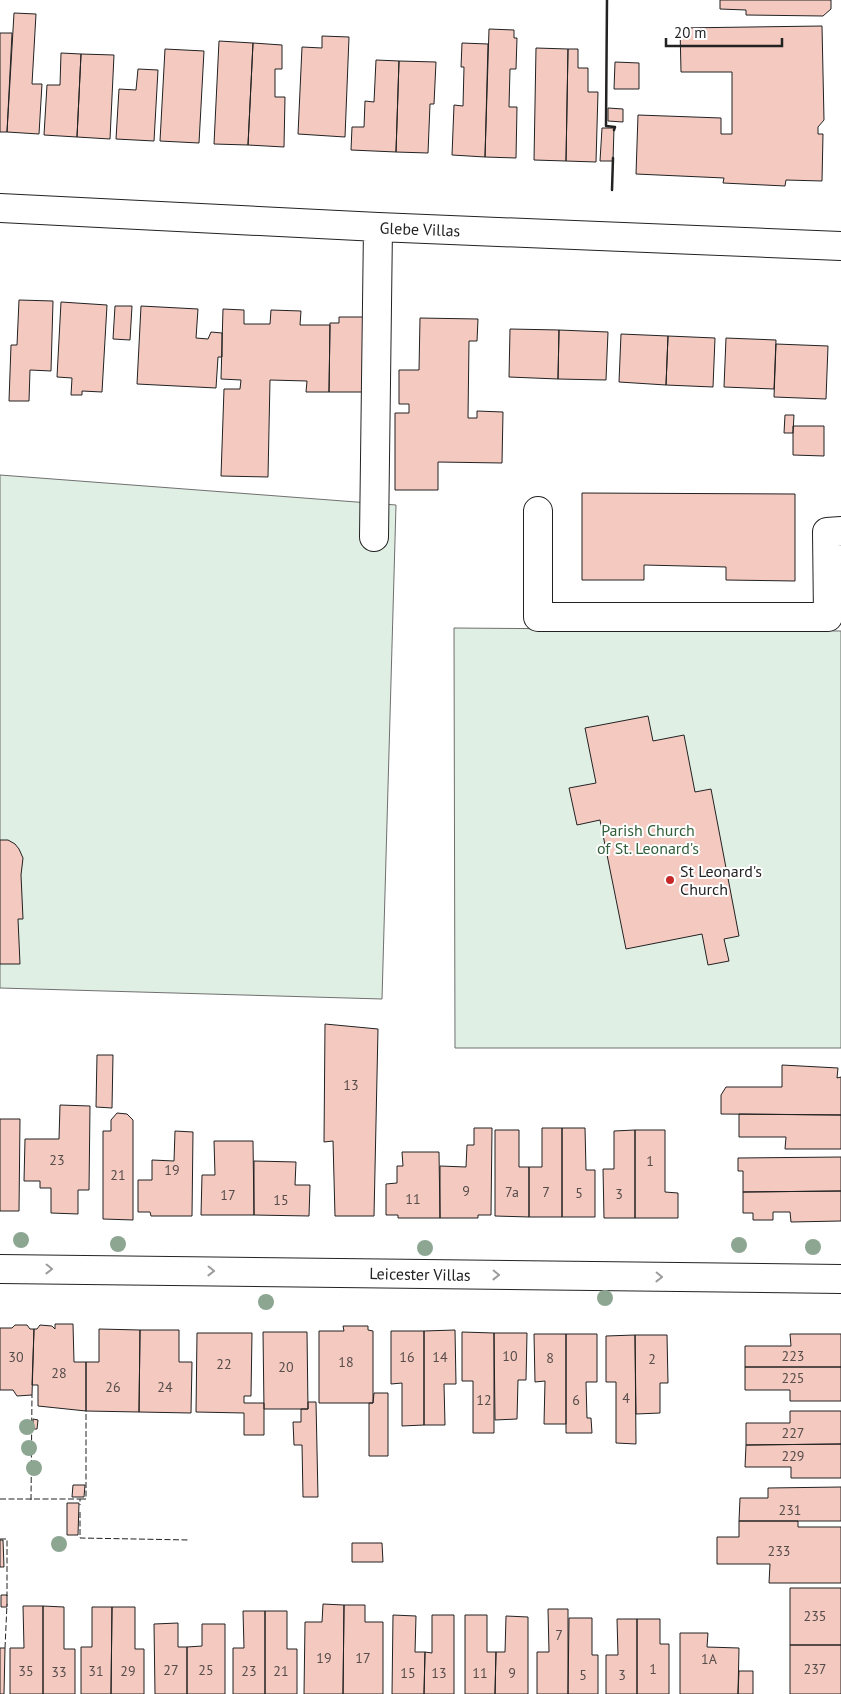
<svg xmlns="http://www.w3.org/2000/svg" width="841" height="1694" font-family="'PT Sans',sans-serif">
  <rect width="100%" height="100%" fill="#fff"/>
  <path fill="#e0efe3" stroke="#6f6f6f" d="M0,475L396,505L382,999L0,988Z
    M454,628L841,631V1048H455Z"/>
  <path fill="#f3c9c0" stroke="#222" d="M720,0H831V9L823,16L746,15V10L720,9Z
    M14,13L36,14L32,84H42L39,134L7,132Z
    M822,26L824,120L818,127V134H823L822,181L786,180L785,186L723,183L724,178L636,174L638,115L721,118V134H732V72H681L680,28Z
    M489,29L514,30V38H517L516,69H510L509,107H517L516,158L485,157Z
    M0,33H12L7,132H0Z
    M322,36L349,37L345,137L298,134L302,47L322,48Z
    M219,41L253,43L248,145L214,144Z
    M253,43L282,45V69H275V97H285L284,147L248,145Z
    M462,43L488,44L485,157L452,155L454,105L463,106L464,67H461Z
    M536,48L568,49L566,161L534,160Z
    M165,49L204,51L199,143L160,141Z
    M568,49H578V68H588V92H598L596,162L566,161Z
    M61,53L81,54L77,137L44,135L47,85H60Z
    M81,54L114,55L110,139L77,137Z
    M376,60L399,61L396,152L351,150L352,127H364L365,101L374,102Z
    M399,61L436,62L434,104H430L428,153L396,152Z
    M615,62L639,63V89H614Z
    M138,69L158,70L154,141L116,139L119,89L136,90Z
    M608,108L623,109V122L608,121Z
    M602,128H614L613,161H600Z
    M19,300L53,301L51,371L30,370L29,401H9L11,345H17Z
    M61,302L107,305L102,392L82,391V395H71L72,378L57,377Z
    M115,306H132L130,340L113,339Z
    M141,306L198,309L196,338L208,339L211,332L222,333V357H218L216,388L137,384Z
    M223,309L244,310V324H270L271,310L301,311L300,325H330L329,392H306L307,381L270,380L268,477L221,476L224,389H240L241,380L221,379Z
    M339,317H373V392H329L330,323H339Z
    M420,318L478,319L477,341H469L468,418H477V411L503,412L502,463L438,462V490H395V413H409V404H399V370H419Z
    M510,329L559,330L558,379L509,377Z
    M559,330L608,332L606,380L558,379Z
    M621,334L668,336L666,385L619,382Z
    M668,336L715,338L713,387L666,385Z
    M726,338L776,340L774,389L724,387Z
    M776,344L828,346L826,399L774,397Z
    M785,415H794L793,433H784Z
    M793,426H824V456L793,455Z
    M582,493L795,494V581L726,580V567L644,565V580H582Z
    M648,716L653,741L684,735L695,792L711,789L739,936L724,939L729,961L708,965L702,934L626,949L600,820L577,825L569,788L596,783L585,728Z
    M0,840H8L15,844L19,849L23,858L21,875L23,919H18L20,964H0Z
    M325,1024L378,1029L374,1216H335L333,1141L324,1142Z
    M97,1055H113L112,1108L96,1107Z
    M782,1065L838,1068L837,1078L841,1077V1115L721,1114V1095L726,1087H782Z
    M60,1105L90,1106L89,1190H78V1214L51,1213V1188H40V1181H24L25,1139H59Z
    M117,1113L127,1114L133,1120V1220L103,1219V1131H111V1120Z
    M739,1114L841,1115V1149H785L786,1137H739Z
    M0,1119H20L19,1211H0Z
    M474,1128H492L491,1215H478V1218H440V1166L466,1167L467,1145H474Z
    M542,1128H562V1217H529V1167H542Z
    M562,1128H585L586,1170H595V1217H562Z
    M495,1130H519V1167H529V1217L495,1216Z
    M635,1130H665V1192L678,1193V1218H635Z
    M635,1130V1218H604L603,1169H614V1131Z
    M175,1131L193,1132L192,1216H151L150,1212H138V1180H152V1160L174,1161Z
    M214,1141H253L254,1215H201L202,1175H215Z
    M402,1152H439L440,1218H398V1215H386V1184L397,1183V1166H403Z
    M841,1157V1191L743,1192V1171H738V1158Z
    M254,1161L296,1162L295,1185H310L309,1216L254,1215Z
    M841,1191V1221L791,1222L790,1212H773V1220H753V1213H743V1192Z
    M55,1324H73L74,1362H86V1411L38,1406V1385H32L34,1329H37L40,1325L52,1326L55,1329Z
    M15,1325H27L30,1329H34L32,1395L17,1396L13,1390H0V1328H12Z
    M343,1326H368V1330L373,1331V1403H319V1331H344Z
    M99,1329L140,1330L139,1412L86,1411V1362H99Z
    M140,1330H179V1362H192L191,1413L139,1412Z
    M455,1330L456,1384H444L445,1425H424V1331Z
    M391,1331H424V1425L402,1426V1383L391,1384Z
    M263,1332H307L308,1409H264Z
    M462,1332L494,1333V1433H473V1381H462Z
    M197,1333H252L251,1396H244V1403H264V1435H244V1413L196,1412Z
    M494,1333H527L526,1380H518L517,1419L495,1420Z
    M534,1334H566V1424H544L545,1381L535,1382Z
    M566,1334H597V1382H586L587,1418H591L592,1433H566Z
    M790,1334H841V1367H745V1346H791Z
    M635,1335H667L668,1383H660V1413L636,1414Z
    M635,1335L636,1444L616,1443V1382H606V1336Z
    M745,1367H841V1401H790V1390H745Z
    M374,1393H388V1456H369V1403H373Z
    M308,1402H316L318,1497H303L302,1445H294L293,1422H301V1409H308Z
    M790,1411H841V1444L746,1445V1423H790Z
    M33,1419L38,1420L37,1429H33Z
    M841,1444V1478H791V1467H745L746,1445Z
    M73,1485H85L84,1497H72Z
    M841,1487V1521H739L740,1498H768V1488Z
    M67,1503H79L78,1535H67Z
    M739,1521H798V1527H841V1583H769L770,1564H717V1537H739Z
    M0,1540H3L4,1567H0Z
    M352,1543H382L383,1562H352Z
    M790,1588H841V1645H790Z
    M1,1595H7V1607H1Z
    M323,1604L344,1605L343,1694H304L305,1622H322Z
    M344,1605H365V1622H383V1694H343Z
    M23,1606H43V1694H10V1648H24Z
    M43,1606L64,1607V1649H75V1694H43Z
    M92,1607H112L111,1694H81V1647H92Z
    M112,1607H135V1649H144V1694H111Z
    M548,1609H568V1694H537V1652H549Z
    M243,1611H265V1694H233V1648H244Z
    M265,1611H287V1649H297V1694H265Z
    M393,1615L416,1616L415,1652H425L424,1694H392Z
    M432,1615H454V1694H424L425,1652L432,1653Z
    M465,1615H487V1652H496L495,1694H465Z
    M506,1616L528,1617V1694H495L496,1652H505Z
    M569,1618H592V1655H598V1694H568Z
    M617,1619H637V1694H606V1655H618Z
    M637,1619H660V1644H669V1694H637Z
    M178,1623V1647H187V1694H155L154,1624Z
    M202,1624H225V1694H187V1647L202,1646Z
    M680,1633H708L707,1647L739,1648L738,1694H680Z
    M790,1645H841V1694H790Z
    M0,1648H5L4,1694H0Z
    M739,1671H753V1694H738Z"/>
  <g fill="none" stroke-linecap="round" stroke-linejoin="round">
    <defs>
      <path id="minor" d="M0,208L378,227L841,246
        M538,511V617H828L827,532L841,531
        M374,537L378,227
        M0,1269L841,1279"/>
    </defs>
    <use href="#minor" stroke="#222" stroke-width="30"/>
    <use href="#minor" stroke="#fff" stroke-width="28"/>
    <path stroke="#222" stroke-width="1" stroke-dasharray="6 2.5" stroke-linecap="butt" d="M0,1499H80V1505
      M80,1499H86V1411
      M31,1500L32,1395
      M80,1512V1538L190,1540
      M0,1539H7V1596
      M5,1648L7,1604"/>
    <path stroke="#222" stroke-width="2.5" d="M607,0L606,126L615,127L614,130
      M612,190L613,158"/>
  </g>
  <g fill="#8da692">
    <circle cx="21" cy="1240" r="8"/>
    <circle cx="118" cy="1244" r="8"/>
    <circle cx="739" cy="1245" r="8"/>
    <circle cx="813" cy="1247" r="8"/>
    <circle cx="425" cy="1248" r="8"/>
    <circle cx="605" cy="1298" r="8"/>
    <circle cx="266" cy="1302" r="8"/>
    <circle cx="27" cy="1427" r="8"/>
    <circle cx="29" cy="1448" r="8"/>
    <circle cx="34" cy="1468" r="8"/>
    <circle cx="59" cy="1544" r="8"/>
  </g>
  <defs><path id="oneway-chevron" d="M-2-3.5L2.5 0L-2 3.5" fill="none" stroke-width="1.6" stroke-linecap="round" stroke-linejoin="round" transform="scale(1.25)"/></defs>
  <g stroke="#9c9c9c">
    <use href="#oneway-chevron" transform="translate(49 1269) rotate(1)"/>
    <use href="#oneway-chevron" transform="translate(211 1271) rotate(1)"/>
    <use href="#oneway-chevron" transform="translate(496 1275) rotate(1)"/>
    <use href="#oneway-chevron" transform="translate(659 1277) rotate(1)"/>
  </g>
  <circle fill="#c62828" stroke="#fff" stroke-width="2" cx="670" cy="880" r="5"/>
  <g text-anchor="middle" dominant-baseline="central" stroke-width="4" stroke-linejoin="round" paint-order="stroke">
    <g font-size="14" fill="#564c4a">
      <text x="351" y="1085">13</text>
      <text x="57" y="1160">23</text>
      <text x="650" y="1161">1</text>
      <text x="172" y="1170">19</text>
      <text x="118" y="1175">21</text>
      <text x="466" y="1191">9</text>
      <text x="512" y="1192">7a</text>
      <text x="546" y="1192">7</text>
      <text x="579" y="1193">5</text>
      <text x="619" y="1194">3</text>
      <text x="228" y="1195">17</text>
      <text x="413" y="1199">11</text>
      <text x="281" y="1200">15</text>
      <text x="510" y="1356">10</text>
      <text x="793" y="1356">223</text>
      <text x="16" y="1357">30</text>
      <text x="407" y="1357">16</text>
      <text x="440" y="1357">14</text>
      <text x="550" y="1358">8</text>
      <text x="652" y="1359">2</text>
      <text x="346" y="1362">18</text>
      <text x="224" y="1364">22</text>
      <text x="286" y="1367">20</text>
      <text x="59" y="1373">28</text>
      <text x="793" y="1378">225</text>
      <text x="113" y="1387">26</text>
      <text x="165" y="1387">24</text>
      <text x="626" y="1398">4</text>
      <text x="484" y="1400">12</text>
      <text x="576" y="1400">6</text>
      <text x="793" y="1433">227</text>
      <text x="793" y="1456">229</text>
      <text x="790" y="1510">231</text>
      <text x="779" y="1551">233</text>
      <text x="815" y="1616">235</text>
      <text x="559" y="1635">7</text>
      <text x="324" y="1658">19</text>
      <text x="363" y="1658">17</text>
      <text x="709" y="1659">1A</text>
      <text x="653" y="1669">1</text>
      <text x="815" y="1669">237</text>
      <text x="171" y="1670">27</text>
      <text x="206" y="1670">25</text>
      <text x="26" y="1671">35</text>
      <text x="96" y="1671">31</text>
      <text x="128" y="1671">29</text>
      <text x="249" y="1671">23</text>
      <text x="281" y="1671">21</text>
      <text x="59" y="1672">33</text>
      <text x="408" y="1673">15</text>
      <text x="439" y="1673">13</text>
      <text x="480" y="1673">11</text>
      <text x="512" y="1673">9</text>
      <text x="583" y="1675">5</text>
      <text x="622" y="1675">3</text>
    </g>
    <g font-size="16" fill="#222" stroke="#fff">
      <text transform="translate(420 229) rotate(2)">Glebe Villas</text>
      <text transform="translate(420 1274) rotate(1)">Leicester Villas</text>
    </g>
    <g font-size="16" fill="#2f5e38" stroke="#fff">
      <text x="648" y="830">Parish Church<tspan x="648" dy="18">of St. Leonard's</tspan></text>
    </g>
    <g font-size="16" fill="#222" stroke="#fff" text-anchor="start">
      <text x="680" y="871">St Leonard's<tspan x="680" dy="18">Church</tspan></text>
    </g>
  </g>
  <path d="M666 38v8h116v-8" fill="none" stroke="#222222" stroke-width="2.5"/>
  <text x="674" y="38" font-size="15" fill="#222222" stroke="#ffffff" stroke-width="4" paint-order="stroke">20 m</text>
</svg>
